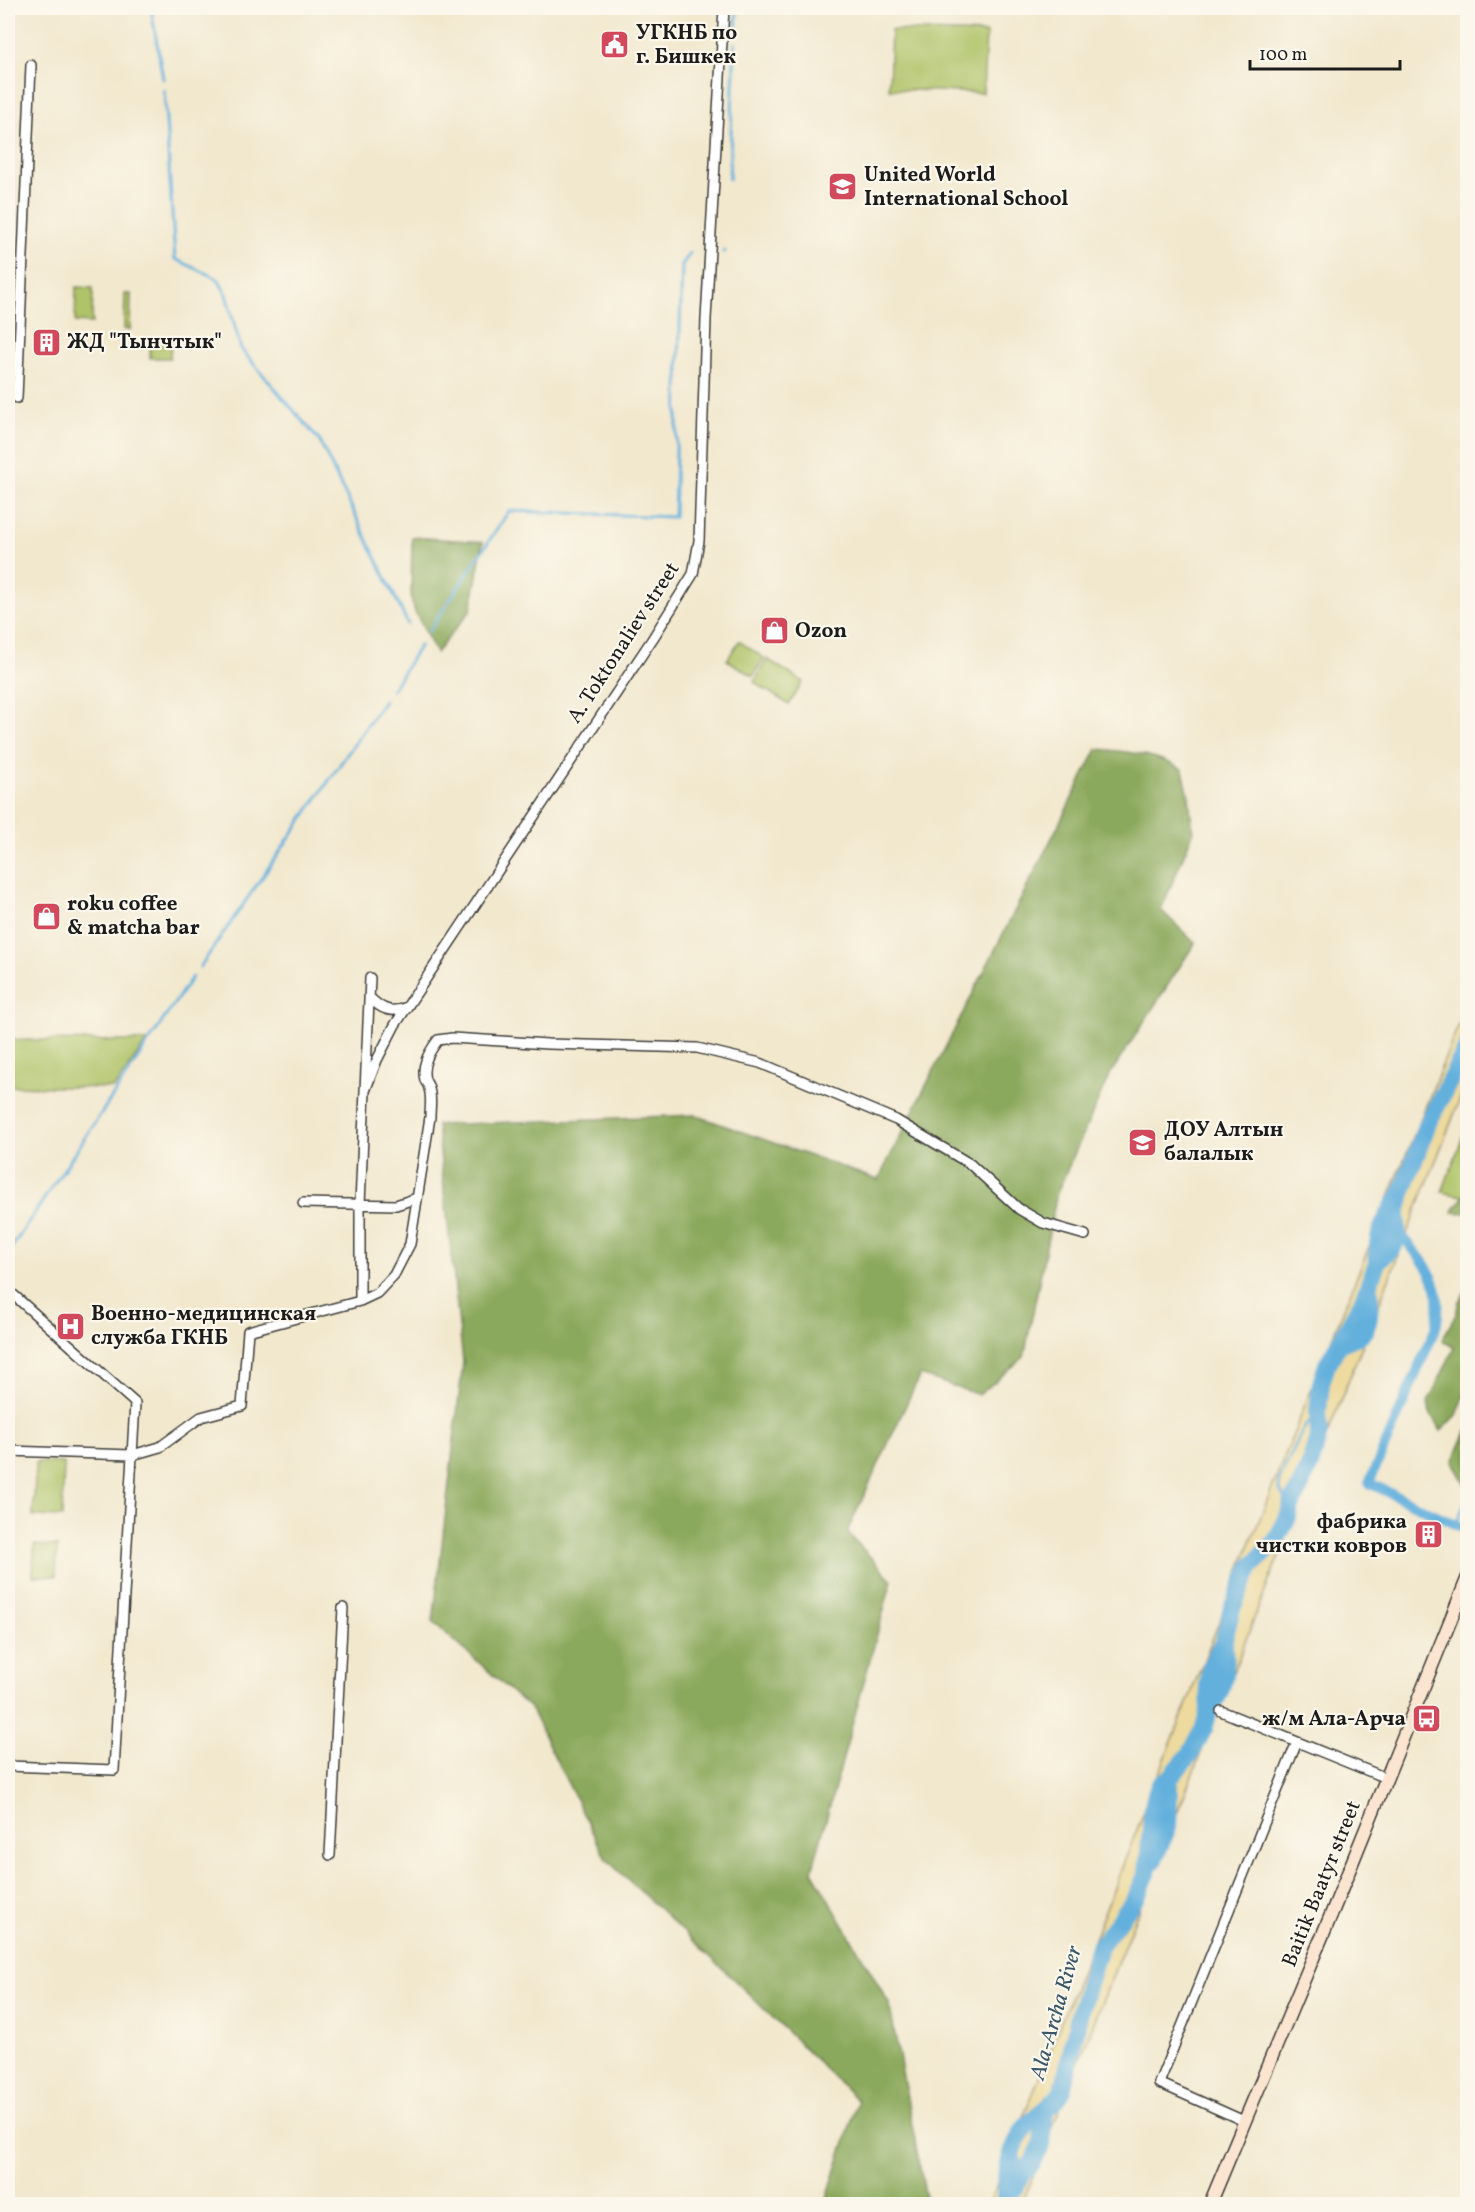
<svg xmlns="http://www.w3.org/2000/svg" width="1475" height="2212" font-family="Vollkorn,serif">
  <rect width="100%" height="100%" fill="#fbf7ec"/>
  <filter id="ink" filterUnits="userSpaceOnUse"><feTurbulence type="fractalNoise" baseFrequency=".0167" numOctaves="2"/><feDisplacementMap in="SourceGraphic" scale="12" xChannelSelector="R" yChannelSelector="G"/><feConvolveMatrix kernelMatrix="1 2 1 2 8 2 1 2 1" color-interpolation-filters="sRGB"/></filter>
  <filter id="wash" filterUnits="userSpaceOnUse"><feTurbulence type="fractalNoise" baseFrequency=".008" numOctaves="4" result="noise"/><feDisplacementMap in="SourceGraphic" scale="24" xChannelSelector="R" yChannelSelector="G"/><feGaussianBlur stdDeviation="1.35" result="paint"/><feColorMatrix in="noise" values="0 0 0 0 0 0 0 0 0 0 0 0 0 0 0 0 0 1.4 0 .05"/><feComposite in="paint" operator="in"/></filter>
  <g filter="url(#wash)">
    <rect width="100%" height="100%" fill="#f2e8ce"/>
    <path fill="#afc367" stroke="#667042" stroke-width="1.5" d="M891,30L986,33L983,93L889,89Z
      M76,287L93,288L92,323L75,322Z
      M125,294H131L130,330L124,329Z
      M150,341L171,342L170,358H150Z
      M739,641L764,658L753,676L727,660Z
      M767,659L803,682L789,705L754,682Z
      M8,1040L147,1041L114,1088L8,1086Z
      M1467,1126V1197L1442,1192Z
      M36,1462L64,1463L62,1517L33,1516Z
      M34,1545L57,1546L56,1576H33Z"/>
    <path fill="#8ba95c" stroke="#54623c" stroke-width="1.5" d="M412,537L483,542L471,610L436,653L415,612L411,599Z
      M1097,749C1129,752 1155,753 1183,770L1189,797L1193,833L1161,910L1195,943L1109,1076L1057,1193L1024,1357L979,1395L920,1375L847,1532L892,1580L812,1871L889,2003L927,2204H825L858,2101L720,1966L606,1859L530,1708L433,1622L463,1362L437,1125L695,1115L878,1180Z
      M1467,1192V1213L1452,1212Z
      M1467,1289V1389L1457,1415L1441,1431L1430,1413L1428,1402L1454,1348L1442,1340L1456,1314L1459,1301Z
      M1467,1429L1468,1486L1467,1488L1453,1462Z"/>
    <path fill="#eeda9e" stroke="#857b5d" stroke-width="1.5" d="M1467,1004V1082L1022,2204H989L1297,1425Z"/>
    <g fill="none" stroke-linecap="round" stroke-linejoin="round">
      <path stroke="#64b0dd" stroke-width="3" d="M151,8L163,79
        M736,28L737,11
        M164,90L175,259L218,279L226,294L241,349L319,440L408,624
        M729,179L735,43
        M723,252L725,251
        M429,631L509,511L674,517L682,265L690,253
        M392,690L420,645
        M200,967L384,701
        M8,1253L192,977
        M1291,1506L1279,1489V1480L1304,1428L1318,1412
        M1456,1525L1468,1496
        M1019,2139L1021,2175"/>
      <path stroke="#64b0dd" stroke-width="10" d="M1397,1229C1424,1264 1446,1280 1436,1327L1369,1483L1468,1530"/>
      <path stroke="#64b0dd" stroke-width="18" d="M1378,1261C1375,1237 1385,1219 1398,1199
        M1339,1344C1345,1341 1352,1339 1358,1336C1372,1328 1369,1307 1370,1293
        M1210,1707C1227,1689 1225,1664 1224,1641
        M1153,1861L1168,1827L1169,1779
        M1007,2195L1016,2186L1021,2175L1033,2162L1042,2144L1045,2110
        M1004,2204C1007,2195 1004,2187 1006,2177C1009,2162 1015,2142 1024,2129C1036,2114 1054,2107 1063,2090L1080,2011L1099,1947L1137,1896L1147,1873L1153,1807L1157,1791L1161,1783L1169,1779L1191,1753L1204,1728L1210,1707L1208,1684L1211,1666L1224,1640L1232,1608L1251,1567L1275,1542L1288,1517L1291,1506L1310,1465L1319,1433L1318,1412L1321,1383L1327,1365L1361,1304L1378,1261L1393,1248L1397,1236V1214L1402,1193L1428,1123L1468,1045"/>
    </g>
  </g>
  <g filter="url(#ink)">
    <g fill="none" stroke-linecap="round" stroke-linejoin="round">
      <defs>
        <path id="minor" d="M17,398L31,65
          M370,998C381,1009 391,1014 407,1007
          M365,1091L377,1060L395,1025L653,638L693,574L699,541L706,319L724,8
          M303,1203L396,1205L417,1198
          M8,1290L135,1403L114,1770L8,1766
          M360,1301V1204L370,978
          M8,1451L132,1455L160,1447L201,1417L242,1406L248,1331L360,1301L377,1293L394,1275L410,1244L430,1117C430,1108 432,1097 429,1089C429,1085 426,1083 425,1080C421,1065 429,1052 438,1040L452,1038L548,1044L697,1048L760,1063L896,1120L970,1164L1019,1209L1043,1223L1085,1235
          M1221,1711L1386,1778
          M330,1855L343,1608
          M1244,2121L1159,2083L1297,1742"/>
        <path id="secondary" d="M1210,2204L1331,1915L1468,1577"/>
      </defs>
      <use href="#minor" stroke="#3c3b37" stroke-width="12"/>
      <use href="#secondary" stroke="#3c3b37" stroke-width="15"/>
      <use href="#minor" stroke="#fff" stroke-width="9"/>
      <use href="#secondary" stroke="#fce5d0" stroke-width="12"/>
    </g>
  </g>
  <defs>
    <symbol id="civic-square" viewBox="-11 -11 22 22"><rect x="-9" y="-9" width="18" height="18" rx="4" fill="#d1495b" stroke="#fbf7ec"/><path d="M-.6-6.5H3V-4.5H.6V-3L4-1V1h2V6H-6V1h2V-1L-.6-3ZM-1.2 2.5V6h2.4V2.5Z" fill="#fff"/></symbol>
    <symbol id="school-square" viewBox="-11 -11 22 22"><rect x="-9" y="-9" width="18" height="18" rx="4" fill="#d1495b" stroke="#fbf7ec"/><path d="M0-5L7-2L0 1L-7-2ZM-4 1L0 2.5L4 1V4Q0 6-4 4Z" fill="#fff"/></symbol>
    <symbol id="building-square" viewBox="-11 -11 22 22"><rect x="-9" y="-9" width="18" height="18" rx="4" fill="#d1495b" stroke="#fbf7ec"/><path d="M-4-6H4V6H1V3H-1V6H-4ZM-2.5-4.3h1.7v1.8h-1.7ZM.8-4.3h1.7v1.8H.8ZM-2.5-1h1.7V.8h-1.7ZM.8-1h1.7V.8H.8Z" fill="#fff"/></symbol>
    <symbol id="shop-square" viewBox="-11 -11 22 22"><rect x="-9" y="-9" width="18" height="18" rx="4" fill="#d1495b" stroke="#fbf7ec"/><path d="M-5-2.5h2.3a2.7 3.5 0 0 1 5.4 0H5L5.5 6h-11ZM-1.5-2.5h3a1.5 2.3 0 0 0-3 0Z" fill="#fff"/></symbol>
    <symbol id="hospital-square" viewBox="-11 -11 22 22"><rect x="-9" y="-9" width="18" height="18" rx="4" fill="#d1495b" stroke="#fbf7ec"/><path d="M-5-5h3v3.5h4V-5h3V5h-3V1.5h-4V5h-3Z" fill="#fff"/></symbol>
    <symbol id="bus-square" viewBox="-11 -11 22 22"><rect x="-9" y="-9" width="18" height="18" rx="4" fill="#d1495b" stroke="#fbf7ec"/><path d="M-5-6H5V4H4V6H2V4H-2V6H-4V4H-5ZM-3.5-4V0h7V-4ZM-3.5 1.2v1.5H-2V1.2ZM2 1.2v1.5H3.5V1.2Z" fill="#fff"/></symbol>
  </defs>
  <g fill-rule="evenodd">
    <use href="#civic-square" x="598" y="28" width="33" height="33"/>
    <use href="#school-square" x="826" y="170" width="33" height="33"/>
    <use href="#building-square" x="30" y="326" width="33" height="33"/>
    <use href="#shop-square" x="758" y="614" width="33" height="33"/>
    <use href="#shop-square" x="30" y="900" width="33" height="33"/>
    <use href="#school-square" x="1126" y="1126" width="33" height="33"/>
    <use href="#hospital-square" x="54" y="1310" width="33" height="33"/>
    <use href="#building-square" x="1412" y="1518" width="33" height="33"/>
    <use href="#bus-square" x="1410" y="1702" width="33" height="33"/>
  </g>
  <g text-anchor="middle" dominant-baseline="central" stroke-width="4.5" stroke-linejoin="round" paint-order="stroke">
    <g font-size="21" font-weight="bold" fill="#1c1c1c" stroke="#fbf7ec" text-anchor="start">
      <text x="636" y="33">УГКНБ по<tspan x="636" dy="24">г. Бишкек</tspan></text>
      <text x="864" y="175">United World<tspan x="864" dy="24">International School</tspan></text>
      <text x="67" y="342">ЖД "Тынчтык"</text>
      <text x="795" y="631">Ozon</text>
      <text x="67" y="904">roku coffee<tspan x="67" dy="24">&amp; matcha bar</tspan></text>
      <text x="1164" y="1130">ДОУ Алтын<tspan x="1164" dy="24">балалык</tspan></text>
      <text x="91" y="1314">Военно-медицинская<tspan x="91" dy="24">служба ГКНБ</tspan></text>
      <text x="1407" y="1522" text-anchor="end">фабрика<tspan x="1407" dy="24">чистки ковров</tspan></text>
      <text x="1406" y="1719" text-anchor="end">ж/м Ала-Арча</text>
    </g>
    <g font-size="21" fill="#1c1c1c" stroke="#fbf7ec">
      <text transform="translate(624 643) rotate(-57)">A. Toktonaliev street</text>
      <text transform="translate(1322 1884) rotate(-68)">Baitik Baatyr street</text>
    </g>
    <g font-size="22" font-style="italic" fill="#395769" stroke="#fbf7ec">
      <text transform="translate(1057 2013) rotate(-74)">Ala-Archa River</text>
    </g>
  </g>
  <rect width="1475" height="2212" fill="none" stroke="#fbf7ec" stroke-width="30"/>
  <path d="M1250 60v9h150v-9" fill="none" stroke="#1c1c1c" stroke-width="3"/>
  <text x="1259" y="60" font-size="18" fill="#1c1c1c" stroke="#fbf7ec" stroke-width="4.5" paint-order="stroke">100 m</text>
</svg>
